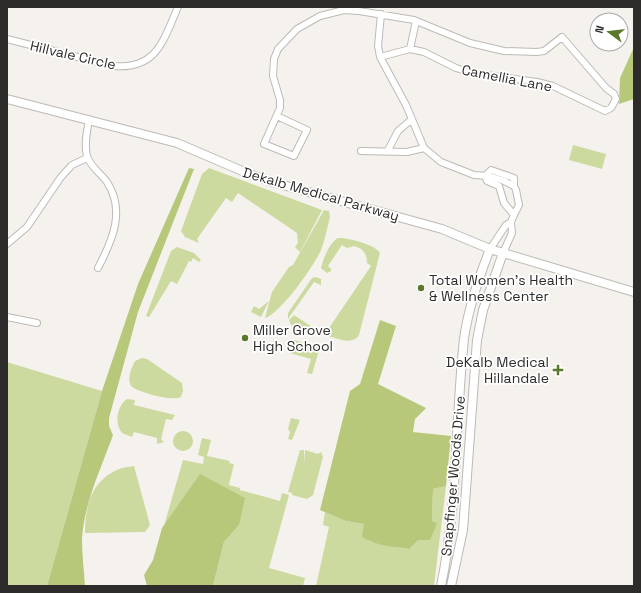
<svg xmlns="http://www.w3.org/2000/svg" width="641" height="593" font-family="'Space Grotesk',sans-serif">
  <rect width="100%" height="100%" fill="#f5f2ed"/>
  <path fill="#ccd99f" d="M573,145L606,154L602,169L569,160Z
    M209,168L322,210L300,252L295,247L298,243L297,233L238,193L232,202L226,198L197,239L199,243L185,237L181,231L202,174Z
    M324,210L329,211L330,217C327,228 325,240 321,250C314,266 280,314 265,318L272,292L289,267L293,265Z
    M338,238C346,237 377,245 380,253L359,335C352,346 336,338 325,335L327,331L371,266L367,263C367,254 363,248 354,246L347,248L342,245L328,266L331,269V271L327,273L321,268C323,259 330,242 338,238Z
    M177,247L194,253L201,260L199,262L193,258L191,262L189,261L177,284L171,281L149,317L146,316L171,251Z
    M316,277L321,279V285L314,282L288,319V313L312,278Z
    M269,301L261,317L251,312L254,306L259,309Z
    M294,315L312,327L320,328L324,331L323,334L291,325L289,320Z
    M294,340L320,347L312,374L307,373L311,359L290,353Z
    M142,358L147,359L182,383L183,391L181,397C173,402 137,392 131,386C127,378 131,369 135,361Z
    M7,362L102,391L47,586H7Z
    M127,399L135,400L134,405L175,415L172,420L166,419L161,439L164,442L157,444V438L134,432L132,437L122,433C114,423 117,406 127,399Z
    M291,418L300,420L292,440L288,439L290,432L288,429Z
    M173 441a10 10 0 1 1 20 0a10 10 0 1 1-20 0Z
    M202,438L211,440L207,456L230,461L229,463L234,464L229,485L240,488V490L280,501L282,493L289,495L269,568L305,578L303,586H213L224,542L239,525L164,526L183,460L203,464L204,457L198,455Z
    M300,450H304V465L305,450L318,454L321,452L323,457L313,495L307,499L292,495V493L288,492Z
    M134,466L150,525L145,532L85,533C85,509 90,484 113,472C119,468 127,467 134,466Z
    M446,486L434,586H316L329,527L323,525L325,512L346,521L364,524L369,541L386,546H400L432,521L433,489Z"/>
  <path fill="#b8c87b" d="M634,47V99L619,104L620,78Z
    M189,168L194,169L138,312L109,418V426L113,435C101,469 84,503 82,539C82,555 84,571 85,586H47L102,391L138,284Z
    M380,320L396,326L378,384L426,408L415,419L413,432L451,436L446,486L433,489L432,521L437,523L430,540H418L409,549C400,546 395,548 387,546C379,545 369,541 362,537L364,524L346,521L320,510L350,391L360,384Z
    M200,474L245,498L239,525L224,542L213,586H147L144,575L153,560L162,528Z"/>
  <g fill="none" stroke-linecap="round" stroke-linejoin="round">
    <defs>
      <path id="street" d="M381,14L378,46L380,57L406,105L424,148L441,162L474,175L489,176L504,181L514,186L516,190L519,205L514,215L511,222L506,225L490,249
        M7,39L113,66C157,70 163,41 178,7
        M410,49L416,21
        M277,116L307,130L294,156L264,144L280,108V100L273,76L274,59L278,49L297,29L320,16L344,10L359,11L414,20L470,43L504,51L537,52L544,51L562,37L606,88L614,94L616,99L611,108L605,111L553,86L537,82L472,73L456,68L424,52L410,49L380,57
        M89,120C87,131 84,144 87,156C89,165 102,175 107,182C126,211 112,241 98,268
        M361,151L407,152L424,148
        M387,152L398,131L412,119
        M485,176L487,181L499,186L504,203L514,215
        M485,176L491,170L514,178V186
        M7,244L27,227L61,177L72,165L87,158
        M503,253L512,233L511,222
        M7,317L37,323"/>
      <path id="secondary" d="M7,99L177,143L247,173L272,182L442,229L490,249L634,292
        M441,586C458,505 455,421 464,339C468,309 479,277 490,249
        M451,586L463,530L477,340L483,310L503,253"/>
    </defs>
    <use href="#street" stroke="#bdbab6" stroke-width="8"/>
    <use href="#secondary" stroke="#bdbab6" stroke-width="10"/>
    <use href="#street" stroke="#fff" stroke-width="6"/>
    <use href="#secondary" stroke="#fff" stroke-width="8"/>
  </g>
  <g fill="#5b782d" stroke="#fff" stroke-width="1.5">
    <circle cx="421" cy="288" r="4"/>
    <circle cx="245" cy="338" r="4"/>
    <path d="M556 364h4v4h4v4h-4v4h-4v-4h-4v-4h4z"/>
  </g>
  <g text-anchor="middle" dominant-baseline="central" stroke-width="3.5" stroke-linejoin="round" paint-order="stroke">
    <g font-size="14" fill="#2d2c2a" stroke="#fff">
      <text transform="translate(73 55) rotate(13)">Hillvale Circle</text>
      <text transform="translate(507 78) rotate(11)">Camellia Lane</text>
      <text transform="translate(321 194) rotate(16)">Dekalb Medical Parkway</text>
      <text transform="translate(453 476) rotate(-85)">Snapfinger Woods Drive</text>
    </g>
    <g font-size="14" fill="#2d2c2a" stroke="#fff" text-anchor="start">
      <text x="429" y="280">Total Women’s Health<tspan x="429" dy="16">&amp; Wellness Center</tspan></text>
      <text x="253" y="330">Miller Grove<tspan x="253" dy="16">High School</tspan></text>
      <text x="549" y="362" text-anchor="end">DeKalb Medical<tspan x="549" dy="16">Hillandale</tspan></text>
    </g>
  </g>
  <rect width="641" height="593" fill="none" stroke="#2d2c2a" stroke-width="16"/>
  <g transform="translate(609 32) rotate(285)"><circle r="19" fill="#ffffff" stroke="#ababaa"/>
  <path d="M0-3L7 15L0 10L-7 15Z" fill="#5b782d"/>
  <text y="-6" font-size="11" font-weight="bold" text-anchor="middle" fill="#2d2c2a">N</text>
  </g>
</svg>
